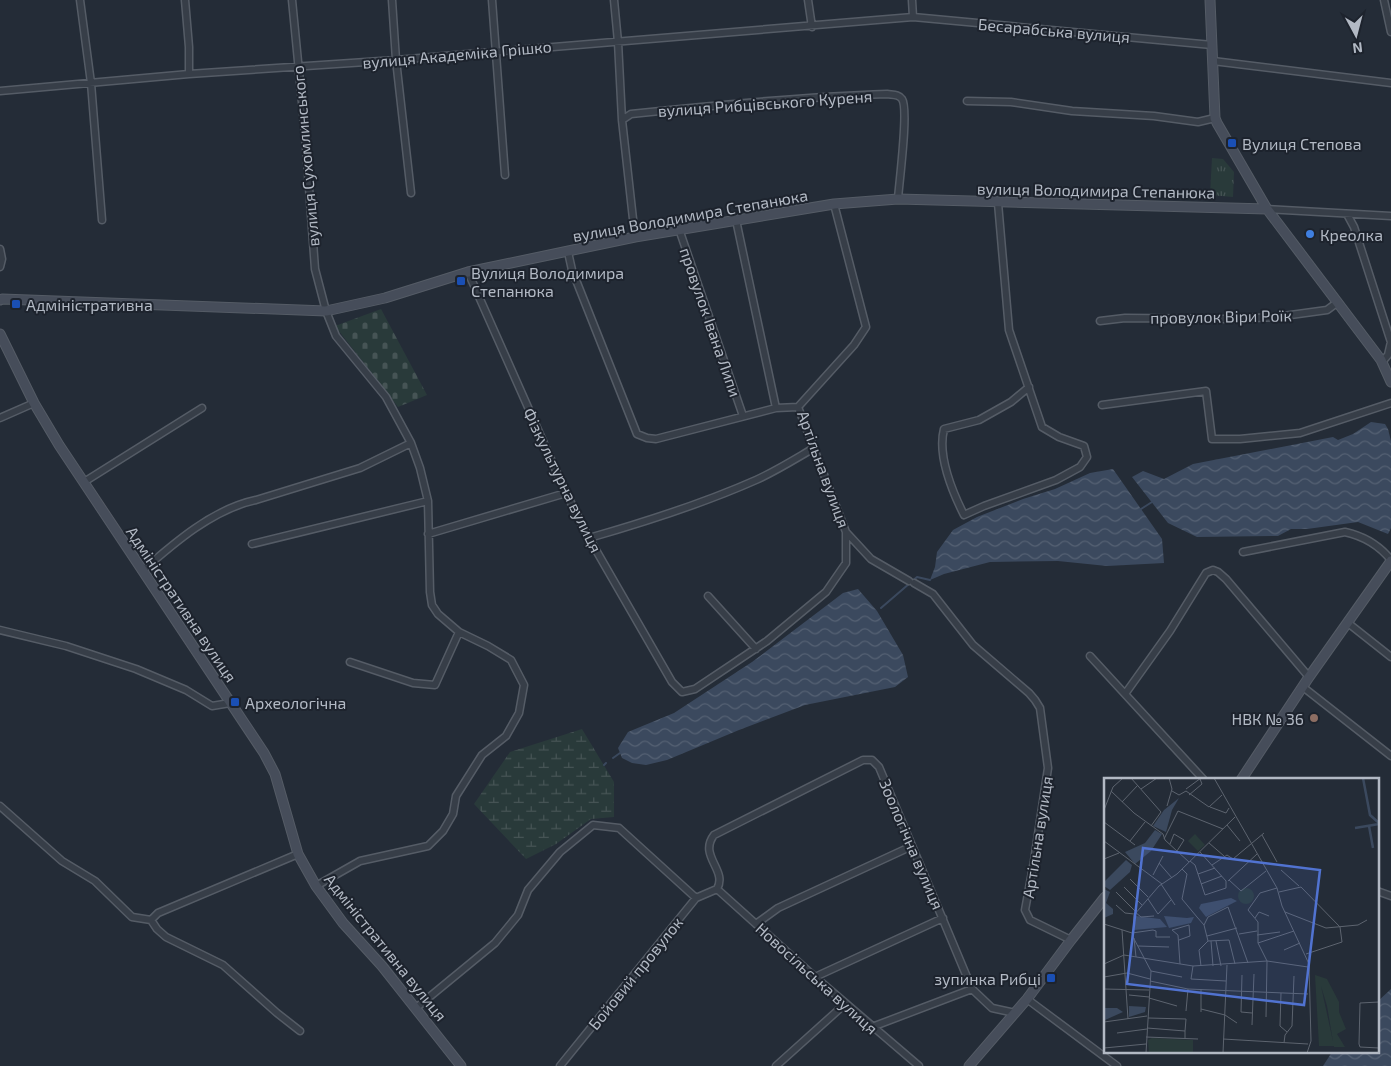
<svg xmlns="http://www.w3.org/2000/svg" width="1391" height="1066" font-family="'Exo 2',sans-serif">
  <defs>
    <pattern id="grass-tufts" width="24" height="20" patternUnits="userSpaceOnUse" patternTransform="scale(1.25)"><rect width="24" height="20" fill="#293a3a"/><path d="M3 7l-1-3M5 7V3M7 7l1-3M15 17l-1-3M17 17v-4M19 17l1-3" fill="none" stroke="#465455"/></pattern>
    <pattern id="wetland-marsh" width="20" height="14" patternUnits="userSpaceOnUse" patternTransform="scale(1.25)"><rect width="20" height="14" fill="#293a3a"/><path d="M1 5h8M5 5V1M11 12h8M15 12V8" fill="none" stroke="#465455"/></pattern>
    <pattern id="cemetery-stones" width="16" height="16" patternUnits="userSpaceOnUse" patternTransform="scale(1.25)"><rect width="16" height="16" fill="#293a3a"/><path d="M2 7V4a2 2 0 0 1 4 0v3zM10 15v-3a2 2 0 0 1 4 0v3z" fill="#465455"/></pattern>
    <pattern id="water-waves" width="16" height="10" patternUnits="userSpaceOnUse" patternTransform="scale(1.25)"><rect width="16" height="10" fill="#3b495e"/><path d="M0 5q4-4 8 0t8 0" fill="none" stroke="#556173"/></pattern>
  </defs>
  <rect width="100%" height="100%" fill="#242c37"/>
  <path fill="url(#grass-tufts)" d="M1212,158L1223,159L1234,172L1233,197L1210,195Z"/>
  <path fill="url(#wetland-marsh)" d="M582,729L614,782V817L591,819L556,844L526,859L474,804L510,752Z"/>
  <path fill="url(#cemetery-stones)" d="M381,309L427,395L398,407L335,326Z"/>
  <path fill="url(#water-waves)" d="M1371,422L1385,424L1388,429L1391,441V528L1388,534L1358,522L1307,529H1291L1278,536L1197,537L1168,523L1132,477L1143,471L1164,479L1193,464L1333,437L1338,440L1353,434Z
    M1113,469L1162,539L1164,563L1107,566L1058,561L990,562L944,574L930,580L935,567L937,552L953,530L977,517L1023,499L1055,489L1090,473Z
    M858,589L877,611L903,655L908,677L895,687L805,705L739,730L667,760L646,765L632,763L622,758L618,748L628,732L674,713L752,662L843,593Z
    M1391,989V1066H1323L1332,1052H1377V1002Z"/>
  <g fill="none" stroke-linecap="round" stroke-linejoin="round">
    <path stroke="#3b495e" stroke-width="2" d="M1141,509L1152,502
      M881,608L917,577L930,580
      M613,758L620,753
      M604,765L606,763"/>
    <defs>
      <path id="street" d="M80,0L91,83L102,220
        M185,0L189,47V74
        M292,0L305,133L315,269L326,311L336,336L386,397L411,443L420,468L428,501L430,592L432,605L438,614L459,632L488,646L511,660L524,685L519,713L506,736L482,755L456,796L453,814L443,831L428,846L360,861L316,886
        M392,0L396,60L411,193
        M492,0L505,175
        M614,0L618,42L622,120L635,237
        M808,0L812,27
        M912,0L913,17
        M1384,0L1391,32
        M1213,61L1391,83
        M0,91L189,74L396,60L913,17L1212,45
        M967,101L1011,102L1072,111L1154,116L1198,122L1215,118
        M622,120L631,114C716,105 802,97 887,94C892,95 899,94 902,99C909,109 899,183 898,199
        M998,203L1009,330L1042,427L1059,437L1084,446L1087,457L1080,467L1056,480L984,506L964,515C952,491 937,456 944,429L979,420L1011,402L1029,387
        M834,204L866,327L854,345L798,407L846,532L871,559L909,581
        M1267,209L1391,216
        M1347,214L1354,227L1391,342L1388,355L1382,362
        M736,220L776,408
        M679,229L743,416
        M0,249L2,259L0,267
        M568,252L572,270L637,434L647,438L656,439L776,408L798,407
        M468,272L566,493L589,538L672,682L682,692L695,689L767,641L826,592L846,563V532
        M1100,321L1125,318L1228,319L1276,317L1327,310L1338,302
        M1102,405L1206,391L1212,439H1240L1300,433L1391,403
        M0,418L34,403
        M84,482L202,408
        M428,534L566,493
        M589,538C645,522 702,504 756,480C776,471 795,459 814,448
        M252,544L428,501
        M1243,552L1345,532C1363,536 1379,545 1391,560
        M142,571C174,543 213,509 256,500L360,468L411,443
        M914,583L933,594L973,645L1029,693L1035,700L1040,708L1048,768L1034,861L1025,910L1030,920L1071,940
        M708,596L756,649
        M1348,623L1391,657
        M0,630L66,646L136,669L186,690L212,706L230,703
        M1090,656L1204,780
        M350,662L413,683L435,685L459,632
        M1303,687L1391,756
        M1125,694L1170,631L1206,573L1213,570L1218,572L1226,579L1309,677
        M0,806L62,861L95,881L132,917L151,920L158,913L298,854
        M717,889C728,870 698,856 714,835L863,760H872L879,767L972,989L992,1008L1015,1013
        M717,889L815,977L919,1066
        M1377,891L1391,896
        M151,920L157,929L166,937L223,965L277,1013L300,1031
        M756,924L778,908L912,846
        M815,977L943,918
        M1027,999L1117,1066
        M416,1008L495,943L518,915L528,890L560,852L593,825L619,828L696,898
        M872,1027L972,989
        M560,1066L696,898L717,889
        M776,1066L845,1004"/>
      <path id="secondary" d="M1210,0L1215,118L1217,123L1267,209L1381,360L1391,382
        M0,300L2,299L326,311L385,298L468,272L635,237L834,204L898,199L1267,209
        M0,334L34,403L59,445L264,753L275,774L298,854L316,886L343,923L382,966L461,1066
        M1241,780L1309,677L1391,561
        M969,1066L1027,999L1071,940L1105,897"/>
    </defs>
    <use href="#street" stroke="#555c66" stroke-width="9"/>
    <use href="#secondary" stroke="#555c66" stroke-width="11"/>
    <use href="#street" stroke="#373e48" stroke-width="6"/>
    <use href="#secondary" stroke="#464d5a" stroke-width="9"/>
  </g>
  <g fill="#1a4fb4" stroke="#1d232d" stroke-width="2">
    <rect x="1227" y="138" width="10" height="10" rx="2.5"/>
    <rect x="456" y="276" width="10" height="10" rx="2.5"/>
    <rect x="11" y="299" width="10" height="10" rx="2.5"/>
    <rect x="230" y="697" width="10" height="10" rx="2.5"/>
    <rect x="1046" y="973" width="10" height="10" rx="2.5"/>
  </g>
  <circle fill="#3f7fe0" stroke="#1d232d" stroke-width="2" cx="1310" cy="234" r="5"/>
  <circle fill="#8d6e63" stroke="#1d232d" stroke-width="2" cx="1314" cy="718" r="5"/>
  <g text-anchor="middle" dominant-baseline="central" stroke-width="4" stroke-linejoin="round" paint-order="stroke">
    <g font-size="16" fill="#b2b9c4" stroke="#1d232d">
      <text transform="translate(1054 30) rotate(5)">Бесарабська вулиця</text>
      <text transform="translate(457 54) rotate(-5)">вулиця Академіка Грішко</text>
      <text transform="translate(765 103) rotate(-4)">вулиця Рибцівського Куреня</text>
      <text transform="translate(305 156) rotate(-95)">вулиця Сухомлинського</text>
      <text transform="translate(1096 190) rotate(1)">вулиця Володимира Степанюка</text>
      <text transform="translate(690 215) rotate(-10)">вулиця Володимира Степанюка</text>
      <text transform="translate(1221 316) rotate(-1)">провулок Віри Роїк</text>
      <text transform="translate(711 322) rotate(71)">провулок Івана Липи</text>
      <text transform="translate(824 469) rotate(70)">Артільна вулиця</text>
      <text transform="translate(563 480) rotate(64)">Фізкультурна вулиця</text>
      <text transform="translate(182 604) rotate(56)">Адміністративна вулиця</text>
      <text transform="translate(1037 837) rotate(-81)">Артільна вулиця</text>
      <text transform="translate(912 844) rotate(67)">Зоологічна вулиця</text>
      <text transform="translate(386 947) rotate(51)">Адміністративна вулиця</text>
      <text transform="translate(635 973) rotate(-51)">Бойовий провулок</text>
      <text transform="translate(817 978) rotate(42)">Новосільська вулиця</text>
    </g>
    <g font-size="16" fill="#b2b9c4" stroke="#1d232d" text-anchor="start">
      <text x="1242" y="143">Вулиця Степова</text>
      <text x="1320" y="234">Креолка</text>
      <text x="471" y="272">Вулиця Володимира<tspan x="471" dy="18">Степанюка</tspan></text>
      <text x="26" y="304">Адміністративна</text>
      <text x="245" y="702">Археологічна</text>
      <text x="1304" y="718" text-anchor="end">НВК № 36</text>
      <text x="1041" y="978" text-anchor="end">зупинка Рибці</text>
    </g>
  </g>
  <g transform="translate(1104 778)">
    <rect width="275" height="275" fill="#242c37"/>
    <path d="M134 118a8 8 0 1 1 16 0a8 8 0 1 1-16 0Z" fill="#293a3a"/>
    <path d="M211,197L223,201L235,224V234L242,251L233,256L241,269H230L223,228L217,208L230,268H215ZM48,260L89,262V275H45L44,262Z" fill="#293a3a"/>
    <path d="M91,56L101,67L94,73L84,63Z" fill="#293a3a"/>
    <path d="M75,20L68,32L62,54L49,48L60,32ZM51,52L58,56L47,73L31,86L21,74L41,65ZM22,82L28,87L26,94L6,112L0,108L1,103ZM0,111L6,114L2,125L9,131V136L0,140ZM127,120L133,123L102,139L95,130L97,126ZM32,138L56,141L63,149L30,152ZM60,138L83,140L90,139L87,145L65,150ZM25,228L42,229L41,234L25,239ZM0,230H13L19,234L1,242Z" fill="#3b495e"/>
    <path fill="none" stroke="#3b495e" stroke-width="2.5" d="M259,0L266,37L275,45M265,48L269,70M251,50L275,46"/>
    <path fill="none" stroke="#5d646f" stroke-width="1" d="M27,0L57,34L47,48M110,0L173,110L178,128L205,186L207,263L203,275M37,11L53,0M82,11L97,0M7,13L30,35L59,56L61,62L85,84M68,13L75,17L82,13L105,29L118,17M85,17L98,6L96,1M18,24L34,7M63,28L68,11L65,0M106,29L122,35L125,30M0,32L9,9L19,0M0,44L31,67M123,47L136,63M158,57L173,84M60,61L74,33L119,51M0,63L58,106M26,63L41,44M105,65L120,78M66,66L70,56L80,62L73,73M96,74L122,103M0,81L15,75M86,83L91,87L101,117L122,110V103M55,85L68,100M108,87L123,77L129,81L160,55M78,91L83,96L78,121L93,139M177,92L195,108M94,96L111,90M49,97L59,78M26,101L44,119M125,102L137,113L162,93M124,103L153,76M57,106L71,127M97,106L118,98M20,109L38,127M12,114L32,134M175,114L197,109L236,149L238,164L202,176M44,121L54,136L67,122M12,127L21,135L30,136M31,134L37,139L50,138M181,134L222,150L254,147L263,142M93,139L100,147L104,163L95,172L97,188M151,140L155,134L165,138M0,146L28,155M100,147L104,139L124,129L144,185M18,152L24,241M28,155L49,152L52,153V159H66M135,156L153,153M153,157L176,154M103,158L133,150M30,160L32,179M75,162L86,158L85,147L68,152L74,157L76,186M104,163L125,162L131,186M107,163L109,188M112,163L117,188M154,165L190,153M34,168L65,169M180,172L196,165M0,186L20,177L89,188L163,183L204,189M89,188L87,201L122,203M47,193L78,199M138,197L137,234L148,235M0,199L23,195L46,201M46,203L84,211L204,216M0,211L45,212M97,211V234M177,215L176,248L183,254M25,217L45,219M45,220L73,228M275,224L256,225L255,266L256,269L275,270M97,231L121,237L133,245M82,233L84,211M162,239L163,183L154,165V144L144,132L156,115L173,110M44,240L82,241L81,253M0,244L43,238M148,247L150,196M43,250L81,253V260M13,255L43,251M42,259L94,261M119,261L204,266M180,265L181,257L188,248L190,198M0,270L42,266M42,275L47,193L29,159L30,137L55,108L73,96L131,39M119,275L123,187"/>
    <path fill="#5173d1" fill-opacity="0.15" stroke="#5173d1" stroke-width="2.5" d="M39,70L216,92L200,227L23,206Z"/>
    <rect width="275" height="275" fill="none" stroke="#b2b9c4" stroke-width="2.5"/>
  </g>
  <g transform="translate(1356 35) rotate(173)" stroke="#1d232d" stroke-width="4" paint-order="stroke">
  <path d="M0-4L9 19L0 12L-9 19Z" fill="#b2b9c4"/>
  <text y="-8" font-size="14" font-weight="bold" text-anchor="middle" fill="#b2b9c4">N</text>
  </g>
</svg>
